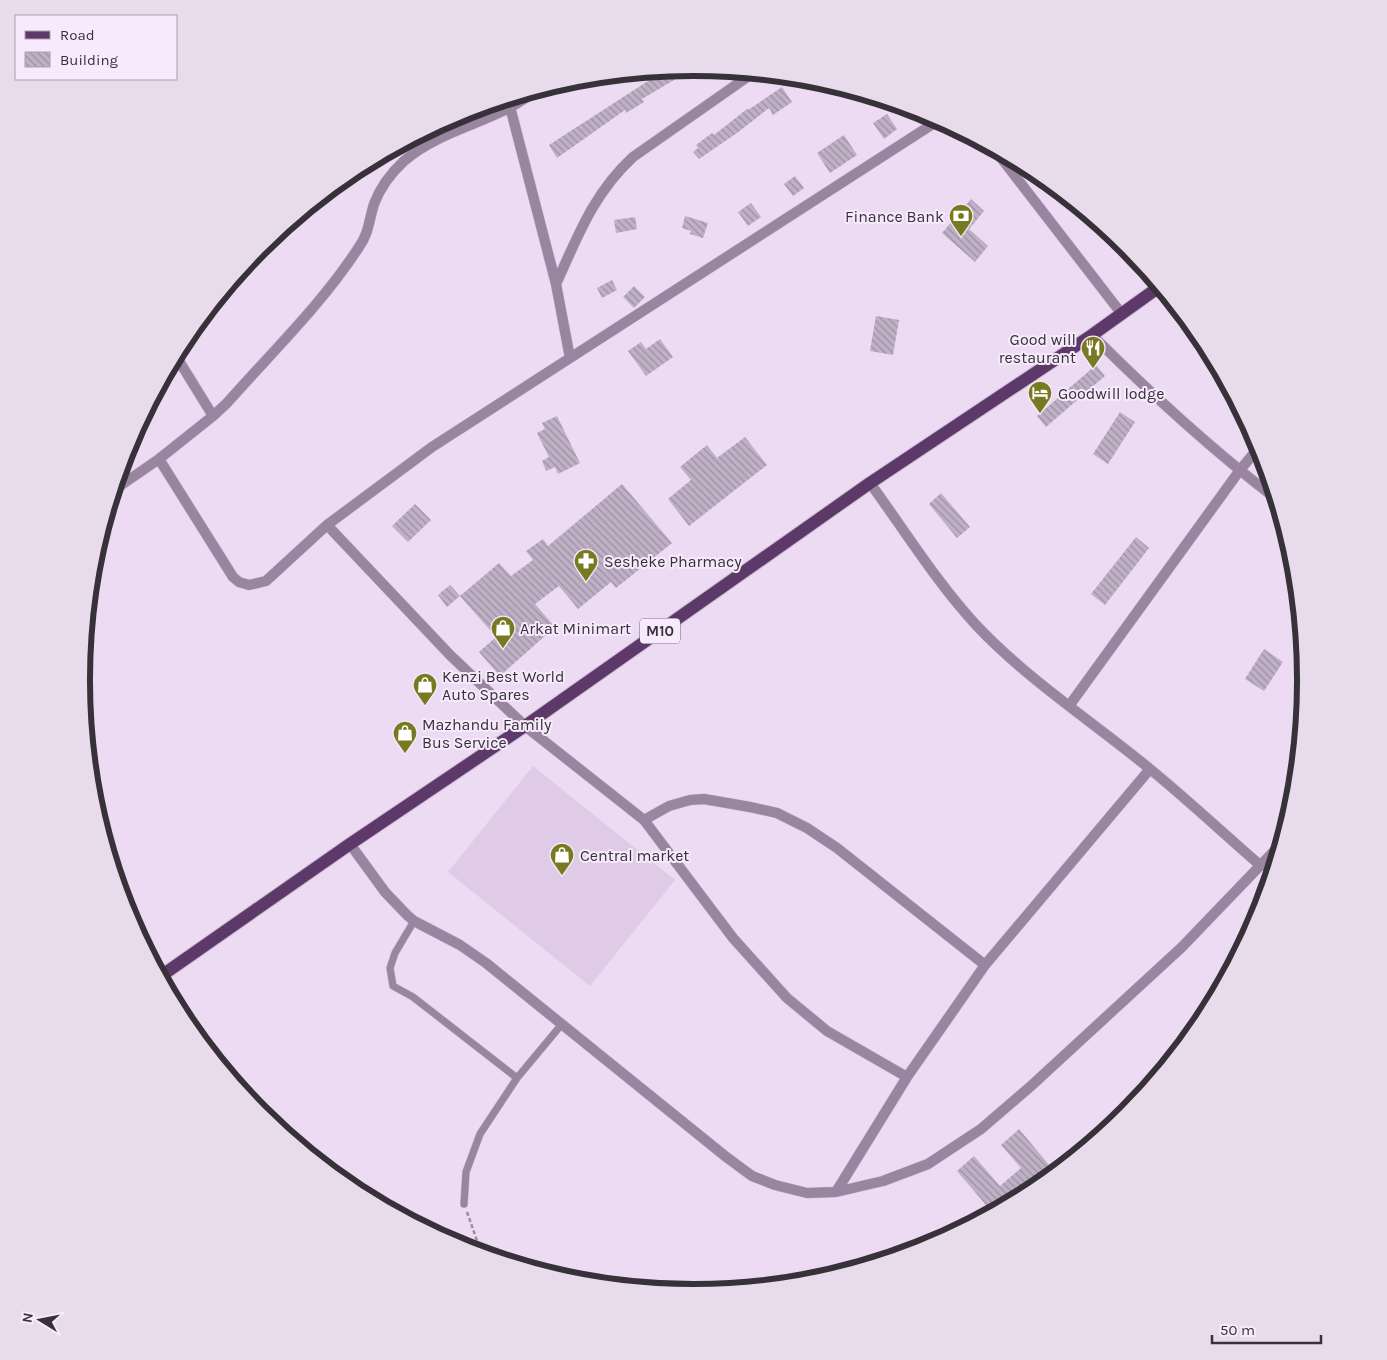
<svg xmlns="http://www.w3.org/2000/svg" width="1387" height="1360" font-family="Karla,sans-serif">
  <defs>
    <pattern id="building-back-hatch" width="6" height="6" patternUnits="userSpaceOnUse" patternTransform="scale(1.25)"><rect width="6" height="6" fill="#c0b0c6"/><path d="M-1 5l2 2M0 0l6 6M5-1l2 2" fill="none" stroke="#9d90a2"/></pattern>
  </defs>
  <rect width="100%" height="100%" fill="#ecdbf2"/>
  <path fill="#dfcbe6" d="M533,766L675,880L590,986L448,872Z"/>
  <path fill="url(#building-back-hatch)" d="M693,68L674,80L642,99L644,102L626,113L625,110L557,158L549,145L665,70Z
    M782,87L792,102L773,115L769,108L737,133L699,159L693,152L698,148L696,145L712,133L714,135L747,109L748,110Z
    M887,114L897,129L884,139L873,123Z
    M844,135L857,155L830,173L817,153Z
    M795,176L804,188L793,196L784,184Z
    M971,199L984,211L969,229L988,246L975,262L942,233Z
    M751,203L761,217L748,226L738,212Z
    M685,216L708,223L703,238L690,234L691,231L682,228Z
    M635,217L637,229L616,233L614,220Z
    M612,280L617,290L602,298L597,288Z
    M634,286L645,297L634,308L623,297Z
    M876,316L899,320L893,355L870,351Z
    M660,339L673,357L646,376L628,351L641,342L646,349Z
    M1096,365L1105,376L1046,427L1037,416Z
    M1120,412L1135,422L1108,464L1093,454Z
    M557,416L580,463L558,474L555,467L546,471L542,461L549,457L537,433L545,429L542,423Z
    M745,437L767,465L689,526L668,499L691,480L680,467L707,445L717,458Z
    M622,484L672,543L616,588L611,582L578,609L559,586L535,604L555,627L500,676L479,652L496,637L460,596L499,563L511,576L533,560L526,551L543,539L548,546Z
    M941,493L970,527L957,538L929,504Z
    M415,504L431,520L408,542L392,526Z
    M1136,537L1149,548L1105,605L1091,594Z
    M450,585L460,596L447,607L438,595Z
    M1264,649L1283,662L1264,691L1245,679Z
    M1019,1129L1055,1172L1034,1189L992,1212L957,1171L974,1156L1000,1186L1021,1168L1001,1145Z"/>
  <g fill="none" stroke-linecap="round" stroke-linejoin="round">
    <defs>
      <path id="service" d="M414,921L395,953L390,968L393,986L413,997L517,1078
        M464,1204L466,1172L480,1134L517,1078L562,1024"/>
      <path id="minor" d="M508,99L556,284L570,358L939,120
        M995,150L1121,313
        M556,284C578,236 593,194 633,157L753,73
        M1092,335C1150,393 1210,448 1275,498
        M176,356L213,416L159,459L233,577L239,582L249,585L266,581L327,525L450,655L525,726L644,820L733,938L787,998L827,1031L907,1077
        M213,416L227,403C272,352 322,304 359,247C369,233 369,220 374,204C380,188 391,173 404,161C434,135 474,126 509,108C519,103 528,96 538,90
        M870,483C905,531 937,583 977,626C1028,680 1093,722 1150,769C1188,800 1224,834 1261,866
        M114,490L159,459
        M327,525L432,447L570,358
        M1069,706L1240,470L1260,446
        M644,820L669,806L690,800L704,799L750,807L777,813L807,828L837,848L985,965
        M350,844L385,892L407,915L414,921L460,945L486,963L725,1156L752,1176L775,1185L807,1193L836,1192L883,1181L928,1164L981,1129L1031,1086L1182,947L1280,845
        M836,1192L907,1077L985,965L1150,769"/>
      <path id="primary" d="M161,976L350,844L525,726L870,483L1092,335L1159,287"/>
    </defs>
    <use href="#service" stroke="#c8b9cd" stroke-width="8"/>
    <use href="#minor" stroke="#c8b9cd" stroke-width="11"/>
    <use href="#primary" stroke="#c8b9cd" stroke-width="14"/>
    <path stroke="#9a8e9e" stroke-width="2.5" stroke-dasharray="4 2.5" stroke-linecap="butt" d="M467,1212L481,1252"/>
    <use href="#service" stroke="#9985a0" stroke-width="7"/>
    <use href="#minor" stroke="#9985a0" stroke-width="10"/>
    <use href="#primary" stroke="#5c3968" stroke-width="12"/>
  </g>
  <defs>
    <symbol id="bank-pin" viewBox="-11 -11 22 30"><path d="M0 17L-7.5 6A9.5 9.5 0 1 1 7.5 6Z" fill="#787a22" stroke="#f7eafc"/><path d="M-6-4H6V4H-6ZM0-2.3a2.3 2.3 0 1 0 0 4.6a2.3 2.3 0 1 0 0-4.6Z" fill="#fff"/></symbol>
    <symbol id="restaurant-pin" viewBox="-11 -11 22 30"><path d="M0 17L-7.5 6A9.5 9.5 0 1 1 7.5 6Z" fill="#787a22" stroke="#f7eafc"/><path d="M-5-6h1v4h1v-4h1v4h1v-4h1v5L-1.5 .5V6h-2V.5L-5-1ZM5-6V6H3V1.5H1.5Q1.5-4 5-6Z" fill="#fff"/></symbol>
    <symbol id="hotel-pin" viewBox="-11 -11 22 30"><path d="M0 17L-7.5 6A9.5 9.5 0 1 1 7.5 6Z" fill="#787a22" stroke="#f7eafc"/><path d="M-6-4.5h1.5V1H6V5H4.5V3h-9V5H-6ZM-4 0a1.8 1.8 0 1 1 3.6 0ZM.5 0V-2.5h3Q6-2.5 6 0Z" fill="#fff"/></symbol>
    <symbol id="pharmacy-pin" viewBox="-11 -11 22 30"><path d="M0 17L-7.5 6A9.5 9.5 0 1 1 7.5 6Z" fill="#787a22" stroke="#f7eafc"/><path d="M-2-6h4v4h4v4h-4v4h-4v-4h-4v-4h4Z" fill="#fff"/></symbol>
    <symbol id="shop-pin" viewBox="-11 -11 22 30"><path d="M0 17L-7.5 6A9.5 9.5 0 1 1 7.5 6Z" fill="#787a22" stroke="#f7eafc"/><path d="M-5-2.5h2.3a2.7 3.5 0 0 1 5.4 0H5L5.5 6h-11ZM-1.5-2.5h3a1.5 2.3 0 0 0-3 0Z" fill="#fff"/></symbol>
  </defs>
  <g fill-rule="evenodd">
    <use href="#bank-pin" x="947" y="202" width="28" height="38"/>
    <use href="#restaurant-pin" x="1079" y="334" width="28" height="38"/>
    <use href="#hotel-pin" x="1026" y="379" width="28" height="38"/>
    <use href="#pharmacy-pin" x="572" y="547" width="28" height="38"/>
    <use href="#shop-pin" x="489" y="614" width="28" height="38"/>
    <use href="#shop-pin" x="411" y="671" width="28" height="38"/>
    <use href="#shop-pin" x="391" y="719" width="28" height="38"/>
    <use href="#shop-pin" x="548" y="841" width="28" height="38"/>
  </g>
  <g text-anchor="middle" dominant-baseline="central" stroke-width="4" stroke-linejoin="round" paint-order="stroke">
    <rect fill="#f7eafc" stroke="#716874" stroke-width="1" x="640" y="618.5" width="40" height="25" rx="4"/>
    <g font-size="15" font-weight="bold" fill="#373139">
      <text x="660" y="631">M10</text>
    </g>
    <g font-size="16" fill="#373139" stroke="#f7eafc" text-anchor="start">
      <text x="944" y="216" text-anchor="end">Finance Bank</text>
      <text x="1076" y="339" text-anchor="end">Good will<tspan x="1076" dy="18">restaurant</tspan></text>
      <text x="1058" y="393">Goodwill lodge</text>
      <text x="604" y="561">Sesheke Pharmacy</text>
      <text x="520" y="628">Arkat Minimart</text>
      <text x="442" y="676">Kenzi Best World<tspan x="442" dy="18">Auto Spares</tspan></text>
      <text x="422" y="724">Mazhandu Family<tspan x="422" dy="18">Bus Service</tspan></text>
      <text x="580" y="855">Central market</text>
    </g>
  </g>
  <path d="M0 0H1387V1360H0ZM693 76H694A603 603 0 0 1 1297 679V681A603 603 0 0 1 694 1284H693A603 603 0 0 1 90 681V679A603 603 0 0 1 693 76Z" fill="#e8dbec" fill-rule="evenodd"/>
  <path fill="none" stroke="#373139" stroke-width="6" d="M693 76H694A603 603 0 0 1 1297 679V681A603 603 0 0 1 694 1284H693A603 603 0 0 1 90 681V679A603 603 0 0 1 693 76Z"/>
  <rect x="15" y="15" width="162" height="65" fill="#f7eafc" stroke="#aaa0ae"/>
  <rect x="25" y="31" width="25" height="8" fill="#5c3968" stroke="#aaa0ae"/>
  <text x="60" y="40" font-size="15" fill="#373139">Road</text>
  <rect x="25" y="52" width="25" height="15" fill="url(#building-back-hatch)" stroke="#aaa0ae"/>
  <text x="60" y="65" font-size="15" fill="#373139">Building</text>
  <g transform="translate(40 1320) rotate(280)" stroke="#f7eafc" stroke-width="4" paint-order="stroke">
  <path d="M0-4L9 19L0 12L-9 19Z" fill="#373139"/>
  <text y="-8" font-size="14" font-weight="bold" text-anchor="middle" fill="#373139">N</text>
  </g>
  <path d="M1212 1335v8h109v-8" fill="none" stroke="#373139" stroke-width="2.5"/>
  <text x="1220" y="1335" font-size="15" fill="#373139" stroke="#f7eafc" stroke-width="4" paint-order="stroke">50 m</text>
</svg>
